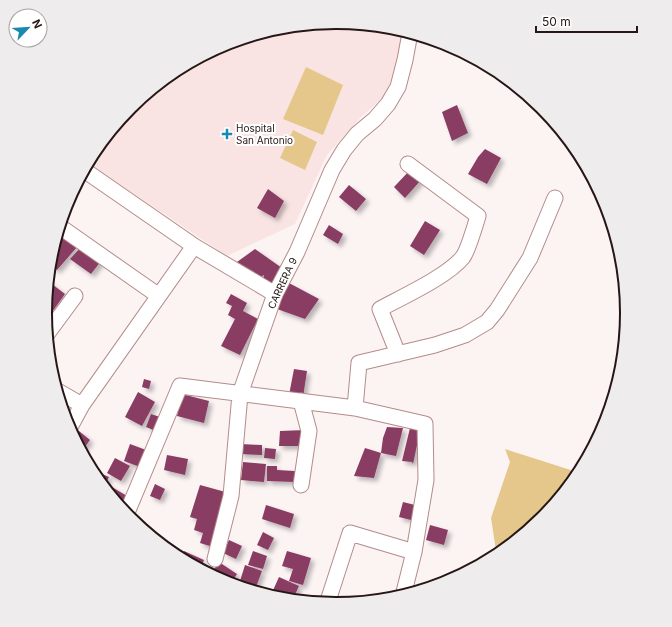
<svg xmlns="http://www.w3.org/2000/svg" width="672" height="627" font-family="Inter,sans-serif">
  <defs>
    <filter id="shadow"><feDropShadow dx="3.5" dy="3.5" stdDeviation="2" flood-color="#0004"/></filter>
  </defs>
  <rect width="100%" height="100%" fill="#fcf3f3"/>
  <path fill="#f9e4e3" d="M336,22L393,28L400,30L402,47L386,95L362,116L327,155L295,224L227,256L88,163L94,151L130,107L174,71L225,44L279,28Z"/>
  <path fill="#e5c78c" d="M306,67L343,85L323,135L283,119Z
    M293,130L317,142L305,170L280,158Z
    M505,449L580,473L542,520L497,557L491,518L510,462Z"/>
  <path fill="#8a3c64" filter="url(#shadow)" d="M457,105L468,133L452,141L442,112Z
    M485,149L501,158L487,184L468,174L478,157Z
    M410,170L421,180L405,198L394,187Z
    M349,185L366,199L356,211L339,197Z
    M268,189L284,201L275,218L257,208Z
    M425,221L440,230L424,255L410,246Z
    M329,225L343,234L338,244L323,235Z
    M58,231L77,247L57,270L49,264L50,256Z
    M82,246L101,261L91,274L70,259Z
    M255,249L282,268L273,286L263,281L264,275L255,280L252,270L245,274L237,262Z
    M48,281L65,294L52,312L45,307Z
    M289,283L319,299L305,319L277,309Z
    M231,294L247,303L243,311L258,319L240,355L221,346L235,319L228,315L232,306L226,303Z
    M294,369L307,371L303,397L289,395Z
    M144,379L151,381L149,389L142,387Z
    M138,392L155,402L142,426L125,417Z
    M182,394L209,401L204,423L177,416Z
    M151,414L163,418L158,432L146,427Z
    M387,427L403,428L396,456L381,453L383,438Z
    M410,428L420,431L413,464L412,462L402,461Z
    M306,430L303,446H279L280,431Z
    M79,431L90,440L81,452L73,438Z
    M130,444L146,450L140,467L124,461Z
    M240,444L262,445V455L240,454Z
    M265,448L276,449L275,459L264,458Z
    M365,448L381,453L374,478L354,476Z
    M167,455L188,459L185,475L164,470Z
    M115,458L130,466L121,481L107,473Z
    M243,462L266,464L264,482L241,480Z
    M267,466H277V470L295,471V482L267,481Z
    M93,470L109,477L104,487L94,475L92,472Z
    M107,484L127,496L120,508L104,489Z
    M155,484L165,489L160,500L150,496Z
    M200,485L229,493L213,547L200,543L203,533L194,530L197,519L190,517Z
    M403,502L419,506L415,521L399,517Z
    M266,505L294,514L290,528L262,519Z
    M430,525L448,530L444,545L426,540Z
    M263,532L274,538L268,550L257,545Z
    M229,540L242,546L236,559L223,553Z
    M184,551L204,560L200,570L180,559Z
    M253,551L267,556L263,569L248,565Z
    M287,551L311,558L303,585L289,581L293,569L282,566Z
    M219,562L237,574L230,585L224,582L211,574Z
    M245,565L262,571L256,587L240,581Z
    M279,577L299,586L292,601L279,599L270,597Z"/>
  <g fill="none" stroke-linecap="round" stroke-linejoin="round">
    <defs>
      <path id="minor" d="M84,170L194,246L275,294
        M59,226L159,296
        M47,334L75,296
        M398,354L380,309C402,297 448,276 463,257C468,250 475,226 478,216L408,164
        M56,390L82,405
        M301,401L309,431L301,485
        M355,408L359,363L435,345L465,335L487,322L497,310L530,258L555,198
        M69,429L82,405L194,246
        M126,515L180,386L355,408L425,424L426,480L414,552L403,596
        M215,559L231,496L240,394L275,294L297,252L332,170L344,150L357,134L375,119L388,104L398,87L405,60L410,33
        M327,604L350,533L414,552"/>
    </defs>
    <use href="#minor" stroke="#b38c8a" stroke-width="17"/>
    <use href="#minor" stroke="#fff" stroke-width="15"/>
  </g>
  <path fill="#188aaf" stroke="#fff" stroke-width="1.5" d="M225 128h4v4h4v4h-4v4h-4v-4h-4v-4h4z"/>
  <g text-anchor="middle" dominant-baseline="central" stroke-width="4" stroke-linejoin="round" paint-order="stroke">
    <g font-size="10" fill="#261716" stroke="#fff" text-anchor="start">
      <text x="236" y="128">Hospital<tspan x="236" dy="12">San Antonio</tspan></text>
    </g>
    <g font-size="10" fill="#261716" stroke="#fff">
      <text transform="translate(282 283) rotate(-65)">CARRERA 9</text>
    </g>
  </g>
  <path d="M0 0H672V627H0ZM52 313a284 284 0 1 1 568 0a284 284 0 1 1-568 0Z" fill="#eeecec" fill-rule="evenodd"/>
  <path fill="none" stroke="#261716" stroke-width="2" d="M52 313a284 284 0 1 1 568 0a284 284 0 1 1-568 0Z"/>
  <g transform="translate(28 28) rotate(65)"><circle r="19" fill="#ffffff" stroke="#a8a2a2"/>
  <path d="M0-3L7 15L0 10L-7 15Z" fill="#188aaf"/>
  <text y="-6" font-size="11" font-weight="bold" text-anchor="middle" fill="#261716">N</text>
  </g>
  <path d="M536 26v6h101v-6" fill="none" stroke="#261716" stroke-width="2"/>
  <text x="542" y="26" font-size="12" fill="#261716" stroke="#ffffff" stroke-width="3" paint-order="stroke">50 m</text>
</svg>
